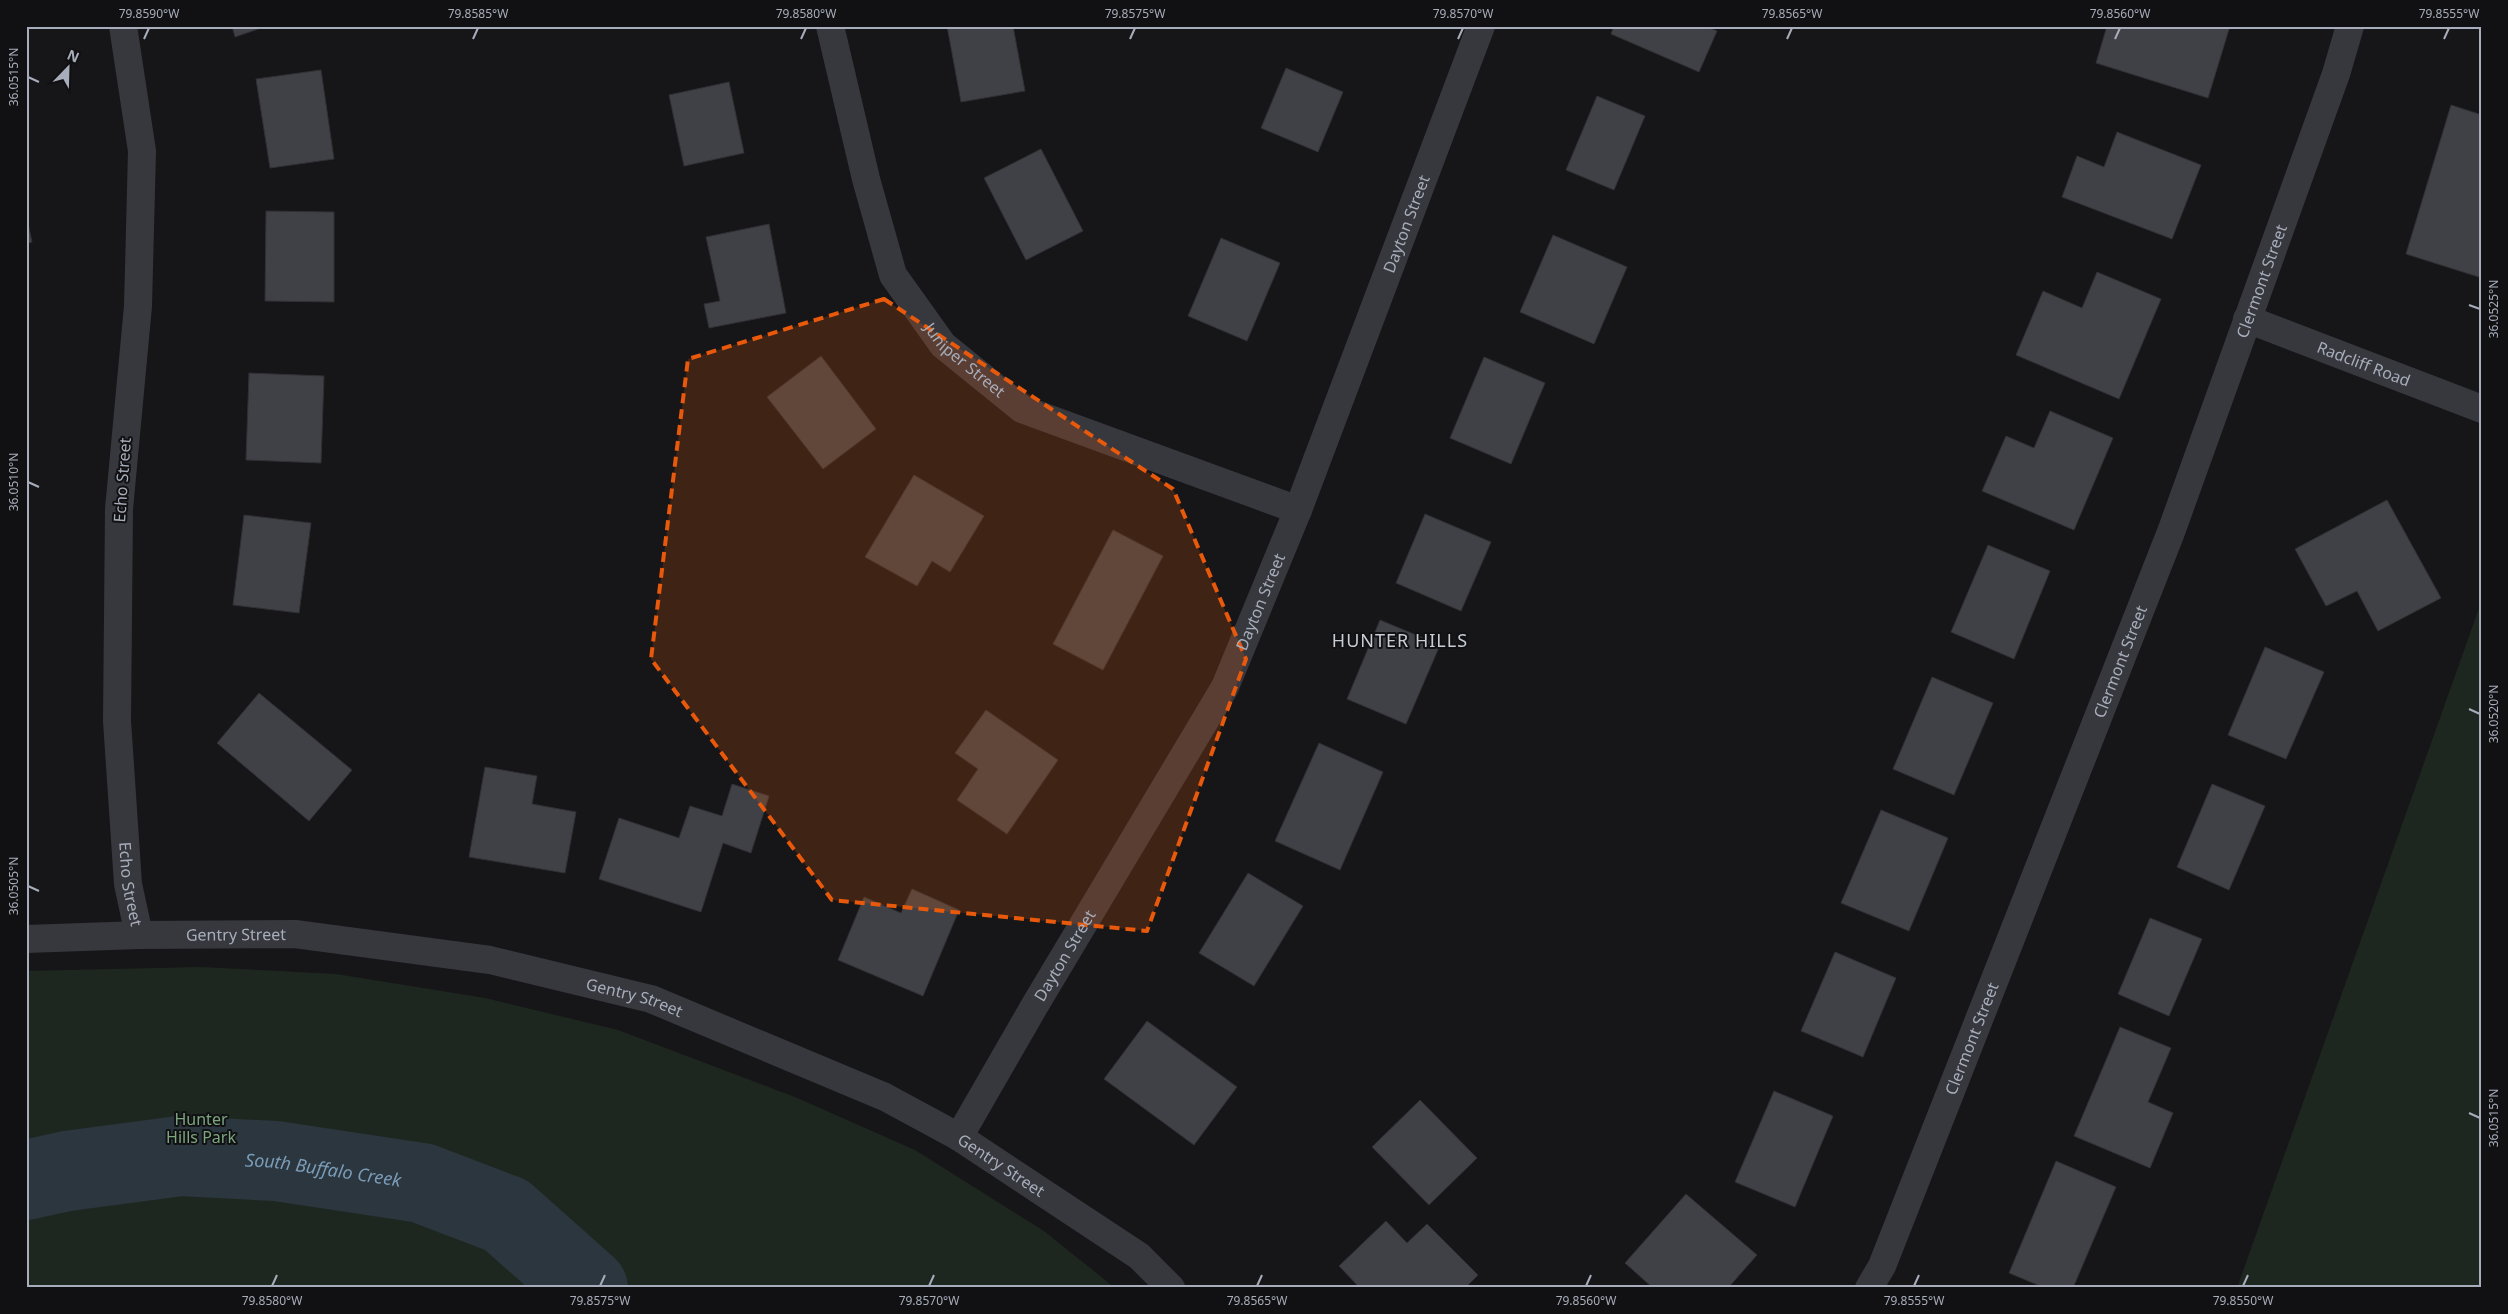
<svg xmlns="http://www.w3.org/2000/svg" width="2508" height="1314" font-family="'Noto Sans',sans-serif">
  <rect width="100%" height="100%" fill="#161618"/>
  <path fill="#1e271f" d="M2482,600V1288H2237Z
    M201,967L336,974L485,998L618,1030L795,1097L915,1150L1044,1231L1115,1288H26V971Z"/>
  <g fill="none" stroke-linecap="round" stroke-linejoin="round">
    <path stroke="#2b363e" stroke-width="80" id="s1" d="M26,1180L67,1171L180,1156L276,1161L422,1183L506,1215L588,1288"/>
  </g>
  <path fill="#404146" stroke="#303035" d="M232,26H267L235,37Z
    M947,26H1013L1025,91L961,102Z
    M1614,26H1705L1717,31L1699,72L1611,34Z
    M2107,26H2230L2208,98L2096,63Z
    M1286,68L1343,92L1318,152L1261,128Z
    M321,70L334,159L270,168L256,79Z
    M729,82L744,153L684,166L669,95Z
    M1597,96L1645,116L1614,190L1566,170Z
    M2451,105L2482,115V278L2406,254Z
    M2117,132L2201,165L2172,239L2062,197L2077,156L2104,167Z
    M1041,149L1083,231L1026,260L984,178Z
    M266,211L334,212V302L265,301Z
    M26,214L32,242L26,244Z
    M769,224L786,313L709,328L704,304L720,301L706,237Z
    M1553,235L1627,267L1594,344L1520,312Z
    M1221,238L1280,263L1247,341L1188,316Z
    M2097,272L2161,299L2119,399L2016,355L2043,291L2082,308Z
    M821,356L876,429L823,469L767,397Z
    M1484,357L1545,383L1511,464L1450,438Z
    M249,373L324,376L321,463L246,460Z
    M2050,411L2113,438L2074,530L1982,491L2006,436L2034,448Z
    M914,475L984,516L950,572L932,561L917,586L865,557Z
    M2387,500L2441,598L2378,631L2357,591L2326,606L2295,549Z
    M1425,514L1491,542L1461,611L1396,583Z
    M244,515L311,523L299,613L233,605Z
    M1113,530L1163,556L1103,670L1053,644Z
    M1988,545L2050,571L2014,659L1951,632Z
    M1380,620L1440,645L1406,724L1347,699Z
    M2265,647L2324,672L2286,759L2228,735Z
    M1932,677L1993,703L1954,795L1893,769Z
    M259,693L352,770L309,821L217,743Z
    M986,710L1058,760L1007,834L957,800L978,769L955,753Z
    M1319,743L1383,772L1340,870L1275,841Z
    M485,767L537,776L532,804L576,812L565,873L469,857Z
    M732,784L769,796L751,853L723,843L701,912L599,879L619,818L679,838L690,806L722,816Z
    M2212,784L2265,806L2229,890L2177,867Z
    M1881,810L1948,838L1909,931L1841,903Z
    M1248,873L1303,906L1254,986L1199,953Z
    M912,889L959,910L923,996L838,960L864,897L901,913Z
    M2150,918L2202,939L2169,1016L2118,994Z
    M1835,952L1896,978L1863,1057L1801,1031Z
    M1147,1021L1237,1087L1194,1145L1104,1079Z
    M2120,1027L2171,1048L2148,1102L2173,1113L2150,1168L2074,1136Z
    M1774,1091L1833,1116L1795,1207L1735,1182Z
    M1420,1100L1477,1158L1429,1205L1372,1147Z
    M2056,1161L2116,1187L2073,1288H2045L2009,1273Z
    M1686,1194L1757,1255L1728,1288H1653L1625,1263Z
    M1386,1221L1407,1243L1427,1224L1478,1275L1465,1288H1360L1339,1266Z"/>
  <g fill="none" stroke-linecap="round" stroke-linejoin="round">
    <g stroke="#37383e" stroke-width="28">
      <path id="s2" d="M123,26L142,151L138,306L119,509L117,721L128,884L139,935"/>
      <path id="s3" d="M830,26L866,179L893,275L943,345L1022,409L1298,510"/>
      <path id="s4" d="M2247,319L2482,409"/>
      <path id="s5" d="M26,939L139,935L295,934L490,960L651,999L885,1097L959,1137L1139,1256L1171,1288"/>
      <path id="s6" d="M959,1137L1035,1005L1225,687L1298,510L1481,26"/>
      <path id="s7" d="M1869,1288L1882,1266L2171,532L2336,74L2350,26"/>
    </g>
  </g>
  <path fill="#e8590c" fill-opacity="0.2" stroke="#e8590c" stroke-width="4" stroke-dasharray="10 6" stroke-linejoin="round" d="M884,299L1173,489L1246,659L1147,931L832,900L651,659L688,359Z"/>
  <path fill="none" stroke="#a7adba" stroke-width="2" d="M144,39L149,28M473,39L478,28M801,39L806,28M1130,39L1135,28M1458,39L1463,28M1787,39L1792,28M2115,39L2120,28M2444,39L2449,28M28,77L39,82M2469,305L2480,309M28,482L39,487M2469,709L2480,714M28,886L39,891M2469,1113L2480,1118M272,1286L277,1275M600,1286L605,1275M929,1286L934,1275M1257,1286L1262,1275M1586,1286L1591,1275M1914,1286L1919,1275M2243,1286L2248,1275"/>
  <g text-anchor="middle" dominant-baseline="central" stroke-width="4" stroke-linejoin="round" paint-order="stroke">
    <g font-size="16" fill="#a7adba" stroke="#111113">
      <text stroke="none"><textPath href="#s6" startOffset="1020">Dayton Street</textPath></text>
      <text stroke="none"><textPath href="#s7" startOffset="1081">Clermont Street</textPath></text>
      <text stroke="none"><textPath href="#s3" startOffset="369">Juniper Street</textPath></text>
      <text stroke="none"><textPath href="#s4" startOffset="125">Radcliff Road</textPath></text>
      <text transform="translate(122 480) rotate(-86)">Echo Street</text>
      <text stroke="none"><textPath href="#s6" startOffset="615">Dayton Street</textPath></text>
      <text stroke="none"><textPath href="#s7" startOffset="675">Clermont Street</textPath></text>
      <text stroke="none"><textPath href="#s2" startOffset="861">Echo Street</textPath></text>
      <text stroke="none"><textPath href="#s5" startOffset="210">Gentry Street</textPath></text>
      <text stroke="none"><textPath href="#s6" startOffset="210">Dayton Street</textPath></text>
      <text stroke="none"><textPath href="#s5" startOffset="615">Gentry Street</textPath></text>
      <text stroke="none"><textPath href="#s7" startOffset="270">Clermont Street</textPath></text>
      <text stroke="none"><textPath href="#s5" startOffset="1020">Gentry Street</textPath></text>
    </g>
    <g font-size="16" fill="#7ca67e" stroke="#111113">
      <text x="201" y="1119">Hunter<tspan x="201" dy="18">Hills Park</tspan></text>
    </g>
    <g font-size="18" letter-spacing="1" fill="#c8ccd5" stroke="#111113">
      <text x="1400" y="640">HUNTER HILLS</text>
    </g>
    <g font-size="18" font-style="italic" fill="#7b9cb7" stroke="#111113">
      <text stroke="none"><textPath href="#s1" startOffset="300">South Buffalo Creek</textPath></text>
    </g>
  </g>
  <rect width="2508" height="1314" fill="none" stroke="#111113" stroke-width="55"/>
  <g transform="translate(68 68) rotate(23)" stroke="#111113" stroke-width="4" paint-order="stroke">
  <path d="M0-4L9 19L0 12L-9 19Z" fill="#a7adba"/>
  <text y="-8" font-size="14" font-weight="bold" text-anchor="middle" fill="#a7adba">N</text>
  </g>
  <rect x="28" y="28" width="2452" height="1258" fill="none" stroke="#a7adba" stroke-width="2"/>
  <g font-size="12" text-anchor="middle" fill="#a7adba">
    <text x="149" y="18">79.8590°W</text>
    <text x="478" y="18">79.8585°W</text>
    <text x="806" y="18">79.8580°W</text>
    <text x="1135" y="18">79.8575°W</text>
    <text x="1463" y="18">79.8570°W</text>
    <text x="1792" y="18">79.8565°W</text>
    <text x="2120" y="18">79.8560°W</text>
    <text x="2449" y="18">79.8555°W</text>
    <text transform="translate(14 77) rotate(-90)" y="4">36.0515°N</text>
    <text transform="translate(2494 309) rotate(-90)" y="4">36.0525°N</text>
    <text transform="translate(14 482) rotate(-90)" y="4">36.0510°N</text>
    <text transform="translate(2494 714) rotate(-90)" y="4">36.0520°N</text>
    <text transform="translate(14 886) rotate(-90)" y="4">36.0505°N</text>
    <text transform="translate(2494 1118) rotate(-90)" y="4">36.0515°N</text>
    <text x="272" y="1305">79.8580°W</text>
    <text x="600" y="1305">79.8575°W</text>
    <text x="929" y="1305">79.8570°W</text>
    <text x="1257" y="1305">79.8565°W</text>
    <text x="1586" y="1305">79.8560°W</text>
    <text x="1914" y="1305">79.8555°W</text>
    <text x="2243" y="1305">79.8550°W</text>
  </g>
</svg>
